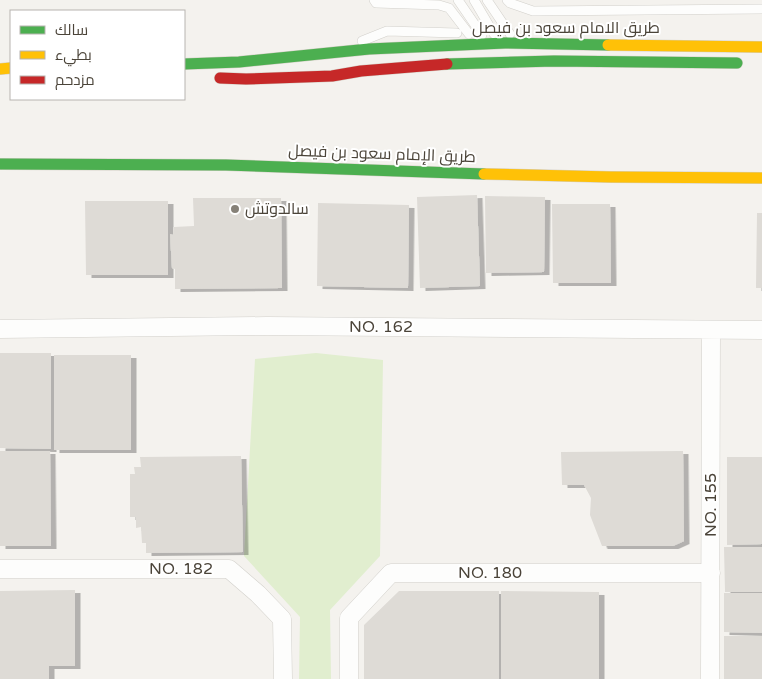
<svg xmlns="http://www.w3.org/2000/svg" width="762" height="679" font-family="'Varela Round',Cairo,sans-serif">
  <defs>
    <filter id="shadow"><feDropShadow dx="5.5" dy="3" stdDeviation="0" flood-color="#0004"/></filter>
  </defs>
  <rect width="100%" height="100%" fill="#f4f2ee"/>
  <path fill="#e1eecf" d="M316,353L383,360L380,556L330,610L331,679H299L300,617L244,556L255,359Z"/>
  <path fill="#dedbd6" filter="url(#shadow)" d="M477,195L480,286L420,288L417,197Z
    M485,196L545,197L544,272L486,273Z
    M193,198H281L282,288L175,289V269L172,268L170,234L173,235L174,227L194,226Z
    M85,201H168V275H86Z
    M318,203L409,205L408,288L317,286Z
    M552,204H610L611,283H553Z
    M757,213H762V288H756Z
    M0,353H51V449L0,448Z
    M54,355H131V450H54Z
    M0,451H50L51,546H0Z
    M683,451L684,541L673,546H602L590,515L591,498L584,485H562L561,452Z
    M241,456L243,552L146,553V543H142L141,527L136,528V517H130V474H135L134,467H141L140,457Z
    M727,457H762V544L727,545Z
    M724,547H762V592H725Z
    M75,590V666H49V679H0V591Z
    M399,591H499V679H364V625Z
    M501,591L599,592V679H501Z
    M724,593H762V633L724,632Z
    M724,636H762V679H724Z"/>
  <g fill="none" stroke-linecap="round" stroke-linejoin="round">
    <defs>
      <path id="lane" d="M374,0L376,3L439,5L449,8L469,34
        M458,0L482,35
        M474,0L494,34
        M487,0L510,34
        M507,0L510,3L533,11L762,9
        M362,41L387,31L457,33"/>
      <path id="street" d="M0,329L267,326L762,330
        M0,569H229L258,594L282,619L283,679
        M349,679V618L391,573H711
        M710,679L711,331"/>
      <path id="fast" d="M184,64L239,62L369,49L505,43L608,45
        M447,64L554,61L737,63
        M0,164L226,165L484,174"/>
      <path id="slow" d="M608,45L762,47
        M0,69L11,68
        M484,174L611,177L762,178"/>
      <path id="jam" d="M220,78L246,79L332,76L361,71L447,64"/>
    </defs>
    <use href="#lane" stroke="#d2d0cb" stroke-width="10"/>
    <use href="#street" stroke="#d2d0cb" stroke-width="19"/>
    <use href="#fast" stroke="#d3cfc5" stroke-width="12"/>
    <use href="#slow" stroke="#d3cfc5" stroke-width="12"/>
    <use href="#jam" stroke="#d3cfc5" stroke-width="12"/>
    <use href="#lane" stroke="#fdfdfc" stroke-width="9"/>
    <use href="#street" stroke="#fdfdfc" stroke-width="18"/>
    <use href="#fast" stroke="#4caf50" stroke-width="11"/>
    <use href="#slow" stroke="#ffc107" stroke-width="11"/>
    <use href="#jam" stroke="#c62828" stroke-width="11"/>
  </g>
  <circle fill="#868178" stroke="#fff" stroke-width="2" cx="235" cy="209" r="5"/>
  <g text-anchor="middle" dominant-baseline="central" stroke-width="4" stroke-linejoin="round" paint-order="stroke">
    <g font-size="16" fill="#4b4439" stroke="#fff">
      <text x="566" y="28">طريق الامام سعود بن فيصل</text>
      <text transform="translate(382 154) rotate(2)">طريق الإمام سعود بن فيصل</text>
      <text x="381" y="327">NO. 162</text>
      <text transform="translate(711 505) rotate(-90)">NO. 155</text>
      <text x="181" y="569">NO. 182</text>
      <text x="490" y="573">NO. 180</text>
    </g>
    <g font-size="16" fill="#4b4439" stroke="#fff" text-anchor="start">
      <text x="245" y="209">سالدوتش</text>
    </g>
  </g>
  <rect x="10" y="10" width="175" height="90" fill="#ffffff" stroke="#b7b4b0"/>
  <rect x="20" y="26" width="25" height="8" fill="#4caf50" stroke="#b7b4b0"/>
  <text x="55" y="35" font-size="15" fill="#4b4439">سالك</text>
  <rect x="20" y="51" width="25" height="8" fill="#ffc107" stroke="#b7b4b0"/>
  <text x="55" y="60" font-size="15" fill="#4b4439">بطيء</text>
  <rect x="20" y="76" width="25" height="8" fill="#c62828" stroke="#b7b4b0"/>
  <text x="55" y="85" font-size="15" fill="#4b4439">مزدحم</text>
</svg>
